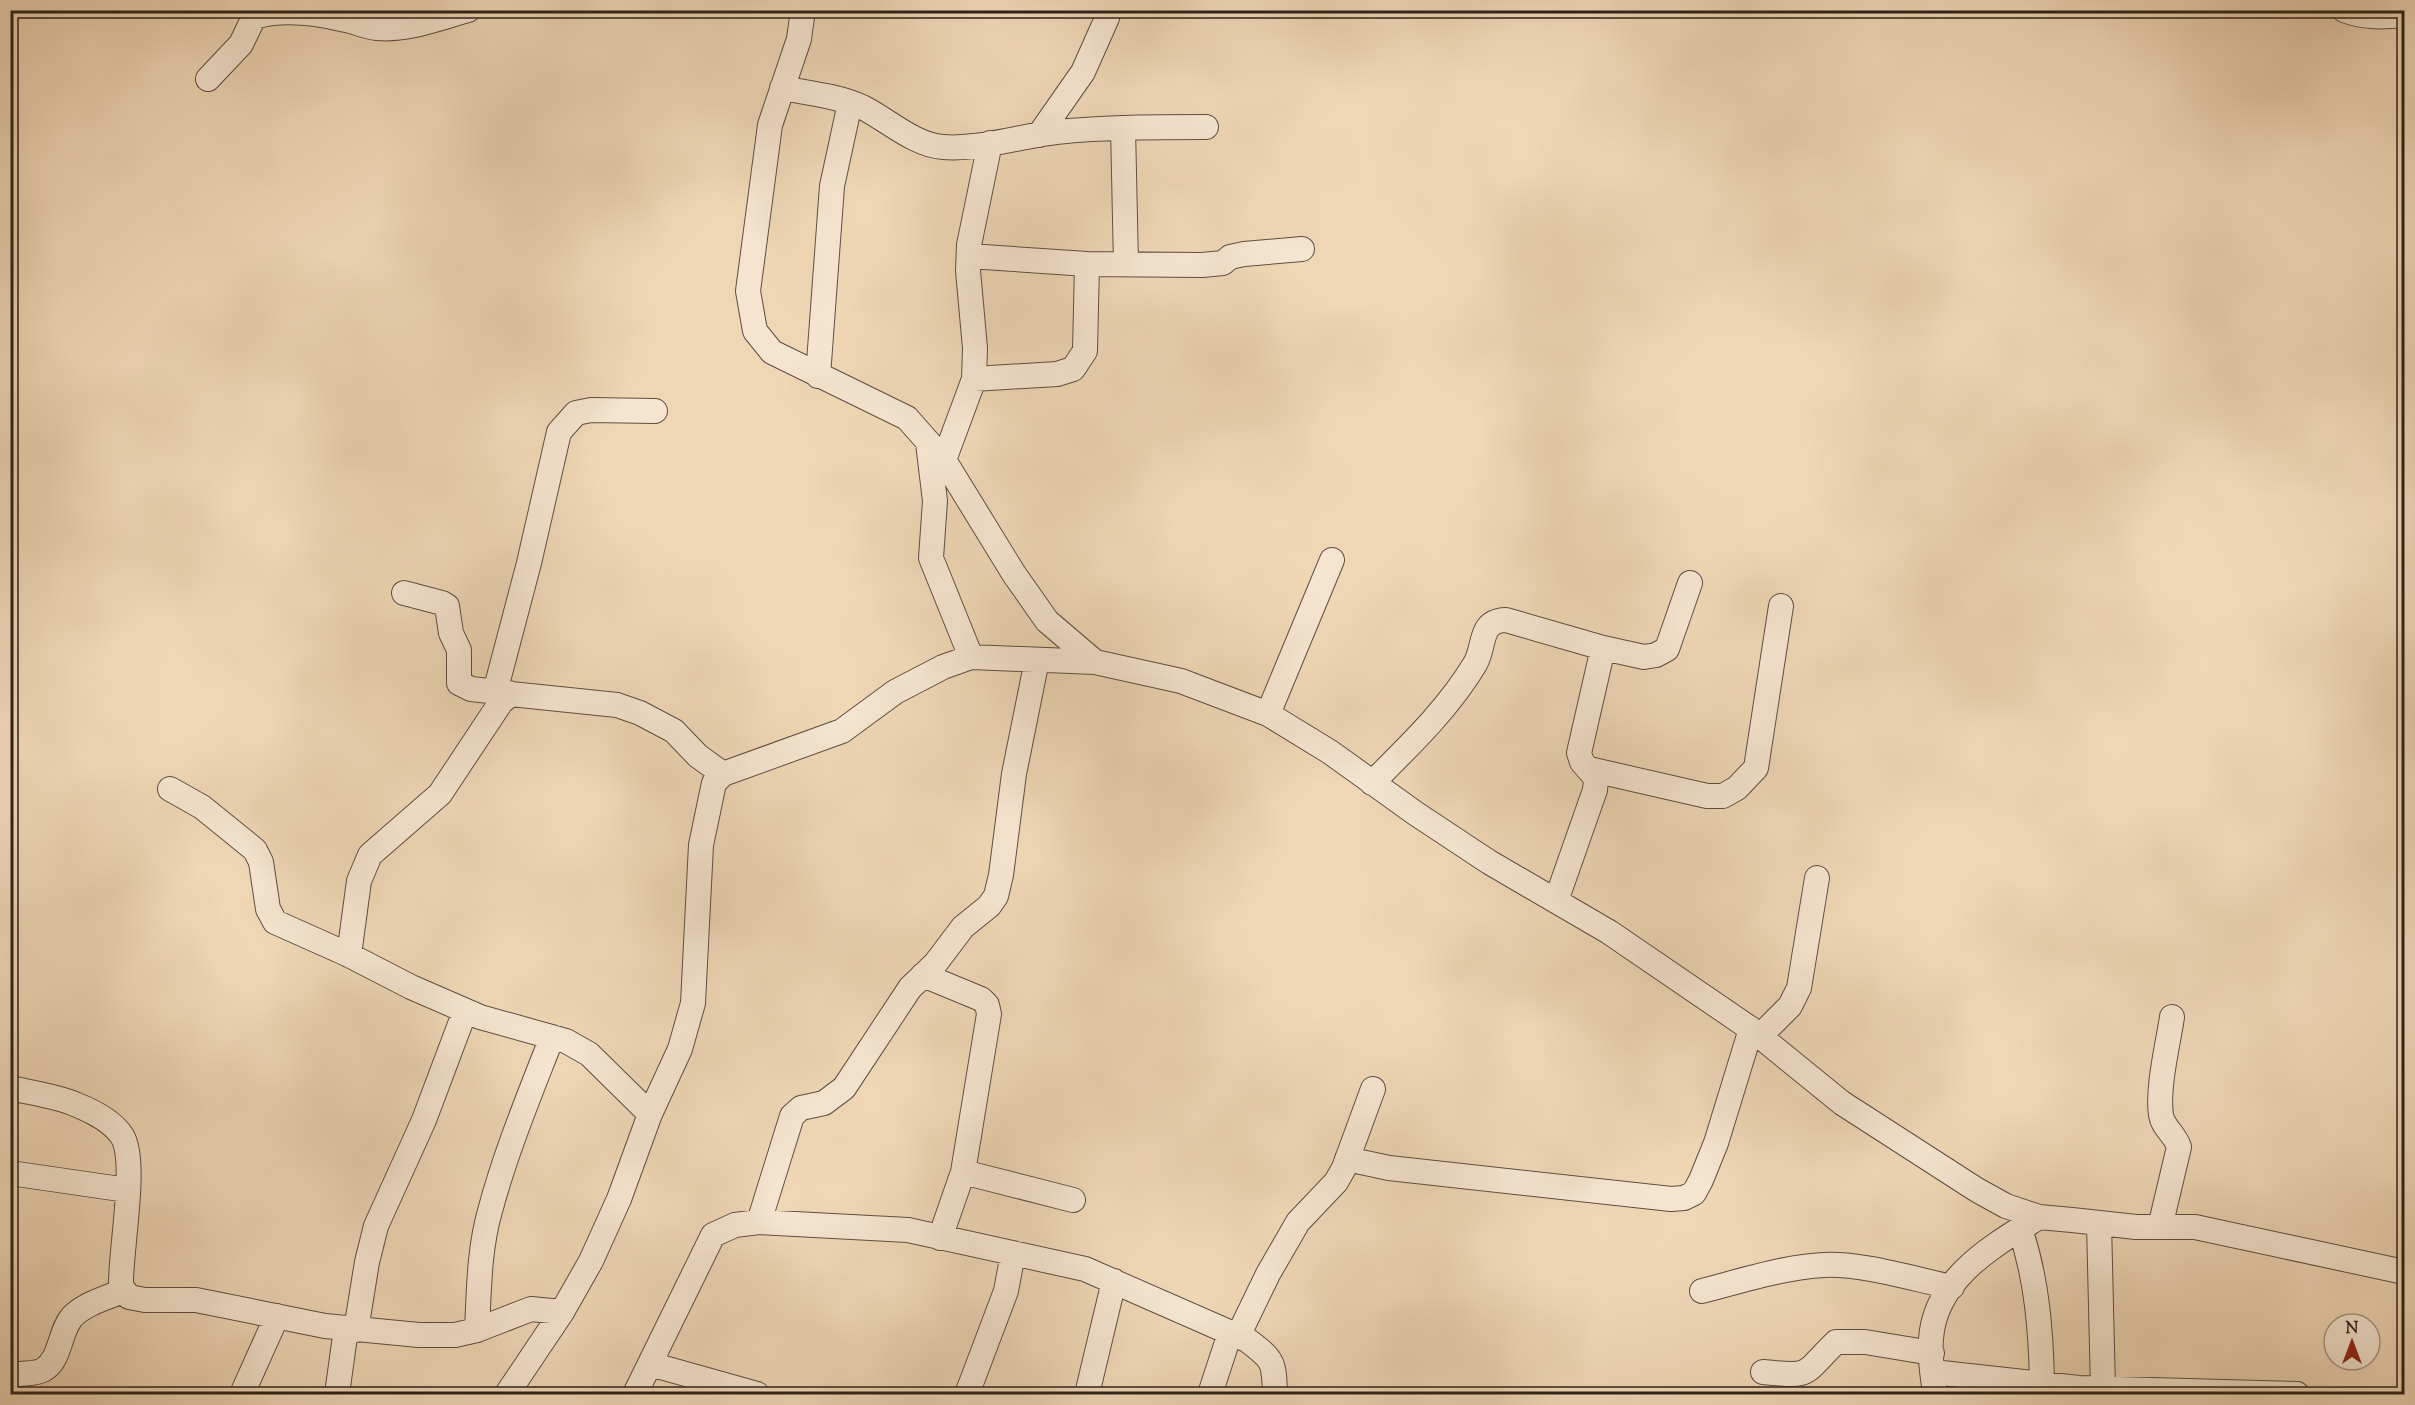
<svg xmlns="http://www.w3.org/2000/svg" width="2415" height="1405" font-family="'Sorts Mill Goudy',serif">
  <rect width="100%" height="100%" fill="#efd7b6"/>
  <filter id="stains"><feTurbulence type="fractalNoise" baseFrequency=".00333" numOctaves="4"/><feColorMatrix values="0 0 0 0 .2 0 0 0 0 .09 0 0 0 0 .02 0 0 0 .5 -.17"/></filter>
  <radialGradient id="worn" r=".72"><stop offset=".6" stop-color="#630" stop-opacity="0"/><stop offset="1" stop-color="#630" stop-opacity=".3"/></radialGradient>
  <g fill="none" stroke-linecap="round" stroke-linejoin="round">
    <defs>
      <path id="minor" d="M803,10L799,39L770,125L748,291L755,331L772,352L907,418L944,460L1014,574L1047,621L1095,662
        M2344,10C2364,18 2384,17 2404,15
        M208,79L241,44L254,17C283,8 317,13 346,20C356,22 366,27 377,28C407,31 439,18 468,10
        M782,88C808,93 838,96 862,107C888,120 914,145 943,147C979,150 1021,136 1056,132C1106,127 1156,127 1206,127
        M1123,128L1126,264
        M1039,135L1083,72L1107,18L1108,10
        M969,256L1087,264L1202,265L1223,263L1230,257L1244,254L1302,249
        M818,376L832,186L850,103
        M974,379L1057,374L1073,369L1085,351L1087,264
        M928,443L935,501L931,558L971,657
        M944,460L974,379L975,348L968,271L969,245L990,143
        M404,593L442,603L447,606L451,633L459,650V683L471,689L509,693
        M495,692L529,563L559,432L576,413L591,410L655,411
        M1268,714L1332,560
        M1589,769L1707,796H1723L1737,788L1756,768L1781,606
        M1372,783C1409,746 1448,709 1475,664C1486,645 1478,621 1506,620L1603,648L1644,657L1656,655L1667,649L1690,583
        M170,789L202,807L255,850L261,862L268,909L275,922L349,955L411,987L480,1017L566,1041L589,1054L650,1114
        M1556,901L1595,790L1596,778L1582,762L1579,753L1603,648
        M349,955L359,881L370,855L440,794L501,702L511,694L617,705L640,713L674,731L698,756L723,774
        M923,975L981,999L987,1005L989,1014L963,1172L940,1238
        M1760,1036L1790,1006L1799,988L1817,878
        M10,1088C32,1093 57,1096 77,1105C92,1111 113,1122 122,1136C138,1161 120,1251 121,1286L129,1297L145,1300H196L325,1326L419,1335H455L477,1330L531,1309L562,1312
        M1347,1159L1389,1168L1671,1199L1684,1198L1694,1193L1701,1180L1716,1143L1751,1029
        M963,1172L1073,1200
        M10,1173L127,1190
        M759,1222L792,1116L801,1108L824,1103L844,1088L910,988L935,964L963,927L989,906L996,896L1001,875L1014,774L1037,660
        M2099,1223L2103,1389
        M2160,1227L2179,1147C2175,1134 2163,1128 2161,1115C2157,1088 2168,1044 2172,1017
        M2020,1229C2037,1279 2041,1331 2042,1383
        M1702,1291C1741,1281 1783,1267 1824,1265C1862,1263 1913,1279 1952,1287
        M356,1330L367,1262L376,1226L424,1120L465,1011
        M477,1330C479,1290 479,1249 490,1211C506,1151 530,1094 552,1037
        M1238,1336L1268,1274L1298,1222L1336,1182L1344,1168L1373,1089
        M650,1364L757,1394
        M1763,1372C1813,1377 1802,1375 1836,1342H1865L1932,1353
        M1933,1372L2079,1388L2297,1394
        M10,1376C20,1372 34,1375 43,1370C61,1360 59,1332 72,1317C84,1304 106,1298 123,1291
        M242,1394L277,1316
        M337,1394L346,1329
        M507,1394L562,1312L591,1261L619,1199L650,1114L680,1049L693,1003L701,845L714,783L723,774L842,731L895,692L943,667L971,657L1095,662L1181,681L1268,714L1330,752L1415,813L1489,862L1609,932L1751,1029L1842,1103L1977,1190L2006,1206L2039,1217L2072,1220L2136,1227H2195L2404,1272
        M635,1394L713,1235L735,1225L759,1222L908,1230L1085,1269L1247,1340C1274,1360 1274,1362 1275,1394
        M967,1394L1006,1291L1013,1253
        M1087,1394L1114,1281
        M1210,1394L1230,1333
        M1935,1394C1933,1377 1929,1357 1931,1339C1935,1278 1993,1246 2039,1217"/>
    </defs>
    <use href="#minor" stroke="#5d4f41" stroke-width="26"/>
    <use href="#minor" stroke="#f5e5d0" stroke-width="24"/>
  </g>
  <rect width="2415" height="1405" fill="none" stroke="#efd7b6" stroke-width="36"/>
  <rect x="12" y="12" width="2391" height="1381" fill="none" stroke="#2c221a" stroke-width="3"/>
  <rect x="18" y="18" width="2379" height="1369" fill="none" stroke="#2c221a" stroke-width="1.5"/>
  <g transform="translate(2352 1342)"><circle r="28" fill="#f5e5d0" stroke="#a59787" stroke-width="1.5"/>
  <path d="M0-4.5L10 22L0 15L-10 22Z" fill="#8f2418"/>
  <text y="-9" font-size="16" font-weight="bold" text-anchor="middle" fill="#2c221a">N</text>
  </g>
  <rect width="100%" height="100%" filter="url(#stains)"/>
  <rect width="100%" height="100%" fill="url(#worn)"/>
</svg>
